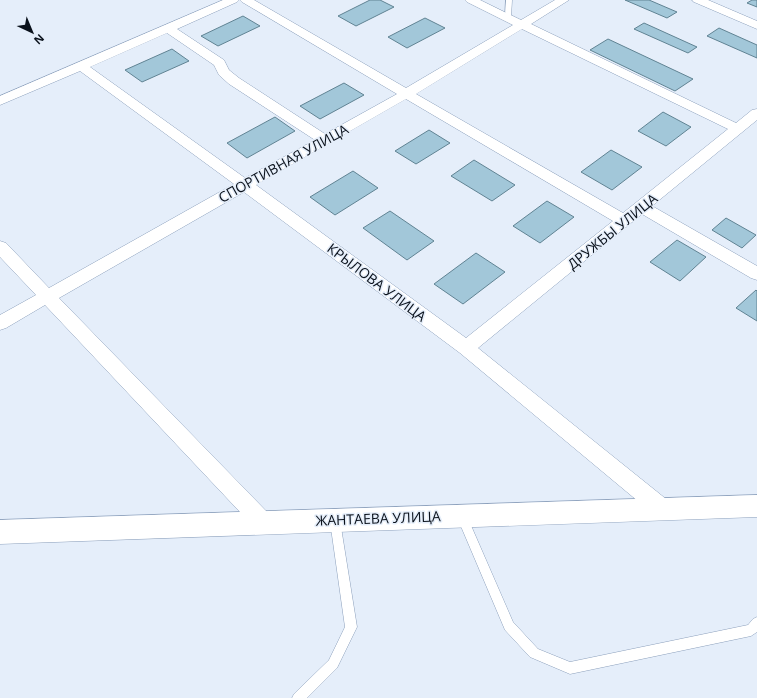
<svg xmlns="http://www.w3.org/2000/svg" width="757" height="698" font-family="'Open Sans',sans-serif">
  <rect width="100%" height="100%" fill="#e5eefa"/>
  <path fill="#a2c7d9" stroke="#608393" d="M370,0H380L394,7L356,26L338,16Z
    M625,0H649L677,12L667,18Z
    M752,0H757V7L747,3Z
    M243,16L260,26L218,46L201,36Z
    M425,18L445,28L407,48L388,37Z
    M644,23L697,47L688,53L634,29Z
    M719,28L757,45V58L707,36Z
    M608,39L693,79L675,91L590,50Z
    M172,49L189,61L142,82L125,70Z
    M344,83L364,95L320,119L300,106Z
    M663,112L691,127L666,146L638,131Z
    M275,117L295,131L247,158L227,143Z
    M429,130L450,143L416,164L395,151Z
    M611,150L642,167L612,190L581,172Z
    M474,160L515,185L492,201L451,176Z
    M353,171L378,188L335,215L310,197Z
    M547,201L574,217L540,243L513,226Z
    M390,211L434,241L407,260L363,228Z
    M726,218L756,235L742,248L712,230Z
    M677,240L706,257L680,281L650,262Z
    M476,253L505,272L463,304L434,284Z
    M756,290L757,291V321L736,308Z"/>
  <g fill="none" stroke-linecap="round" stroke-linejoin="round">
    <defs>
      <path id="lane" d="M506,0H512L511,17L508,19L505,17Z
        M462,512L466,514L513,622L538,649L570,662L748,625L753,619L757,617V632L751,636L570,674L530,657L505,630L457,517L458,514Z
        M335,516L339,518L340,521L357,627L337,668L307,698H292L294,694L329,660L345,627L330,521L331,518Z"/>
      <path id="street" d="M223,0H239L237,2L177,29L224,60L229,70L239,78L325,134L397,94L242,2L240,0H254L406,88L513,25L467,2L465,0H480L521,20L555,0H569L531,24L736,123L752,110L757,109V120L652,206L757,266V280L751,278L642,214L478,348L671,503L674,510L671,517L664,519L657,517L460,353L244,192L59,298L270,515L274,522L270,529L263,532L256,529L45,305L6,328L0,330V315L36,295L0,257V241L6,243L49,288L234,184L80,71L0,105V96ZM522,29L728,129L623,213L416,94ZM167,33L214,65L219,75L229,84L315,140L245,178L90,67ZM406,99L613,221L466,338L256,185Z
        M692,0H708L757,21V29L694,2Z"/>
      <path id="primary" d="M757,495V517L0,544V520Z"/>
    </defs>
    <use href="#lane" stroke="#8ca0bc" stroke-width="1"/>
    <use href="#street" stroke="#8ca0bc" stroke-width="1"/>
    <use href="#primary" stroke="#8ca0bc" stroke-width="1"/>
    <use href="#lane" fill="#fff" fill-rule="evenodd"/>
    <use href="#street" fill="#fff" fill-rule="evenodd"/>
    <use href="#primary" fill="#fff" fill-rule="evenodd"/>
  </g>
  <g text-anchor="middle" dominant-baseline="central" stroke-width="3" stroke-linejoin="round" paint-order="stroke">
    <g font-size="14" fill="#0a111b" stroke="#e5eefa">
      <text transform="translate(283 163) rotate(-29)">СПОРТИВНАЯ УЛИЦА</text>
      <text transform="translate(612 231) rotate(-39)">ДРУЖБЫ УЛИЦА</text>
      <text transform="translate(377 282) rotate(37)">КРЫЛОВА УЛИЦА</text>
      <text transform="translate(378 518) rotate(-2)">ЖАНТАЕВА УЛИЦА</text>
    </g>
  </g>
  <g transform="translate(32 32) rotate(136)" stroke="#e5eefa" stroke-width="3" paint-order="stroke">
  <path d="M0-3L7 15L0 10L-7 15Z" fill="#0a111b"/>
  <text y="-6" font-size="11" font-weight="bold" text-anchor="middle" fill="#0a111b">N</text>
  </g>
</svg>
